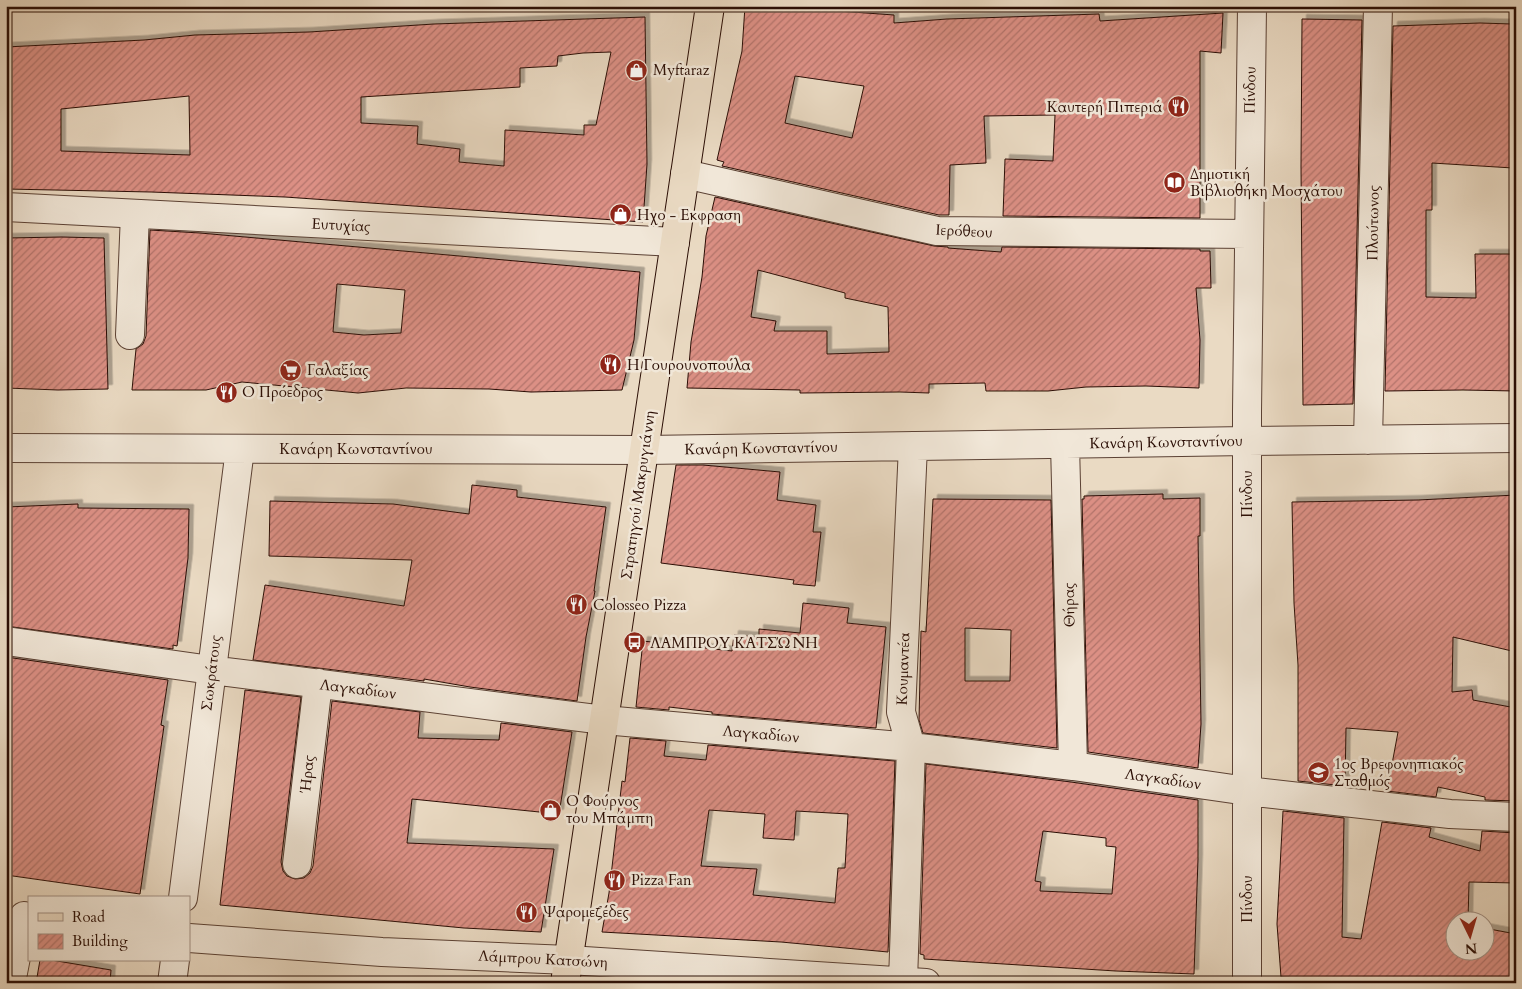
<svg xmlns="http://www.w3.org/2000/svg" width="1522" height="989" font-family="Cardo,serif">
  <defs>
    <pattern id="building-hatch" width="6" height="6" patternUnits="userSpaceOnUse" patternTransform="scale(1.25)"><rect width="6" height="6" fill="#dc9085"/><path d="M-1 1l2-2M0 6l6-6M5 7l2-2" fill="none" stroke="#b3746b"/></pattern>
    <filter id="shadow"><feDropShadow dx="4.5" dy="-4.5" stdDeviation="0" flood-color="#0004"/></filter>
  </defs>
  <rect width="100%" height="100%" fill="#eadac3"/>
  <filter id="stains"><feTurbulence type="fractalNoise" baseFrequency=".004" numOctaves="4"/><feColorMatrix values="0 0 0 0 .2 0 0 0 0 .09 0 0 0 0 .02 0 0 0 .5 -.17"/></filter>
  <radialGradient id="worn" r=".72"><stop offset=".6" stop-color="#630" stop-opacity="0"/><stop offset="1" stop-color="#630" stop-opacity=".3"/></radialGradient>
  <path fill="url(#building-hatch)" stroke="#2b0e05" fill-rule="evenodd" filter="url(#shadow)" d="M745,6L810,9L894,15V23L947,19L1099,14L1100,21L1223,13L1221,53L1200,51V218L1003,216L1005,159L1053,161L1055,115L984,116L986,163L950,165L949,215H939L722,166L724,162L717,160L742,51ZM795,76L864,86L852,138L785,123Z
    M645,17L647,164L643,222L285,197L151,192L6,189V47L144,40L195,35L309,32L434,24ZM611,52L596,125H584V135L505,130L504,166L459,162L460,149L417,144L418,126L361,123V97L520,87V68L557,66L558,56L583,53ZM189,96L190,155L61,151V109Z
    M1302,19L1362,20L1353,404L1303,405L1301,166Z
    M1480,23L1512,24L1511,48H1516V123L1513,168L1432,163V210H1426V297L1476,298L1475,254H1516V391L1463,390L1385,391L1393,26Z
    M715,197L934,246L948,247V248L1001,252L1002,247L1200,249V251H1210L1211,288H1196L1200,340L1199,388L1146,386L1086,387L1048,391H986L985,383L929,384V393L900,392L800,393V390L687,388L691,342L702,277L706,236ZM758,270L845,293V298L888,307L889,352L827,354V331H774L776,321L751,317Z
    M150,230L200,233L640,272L634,340L622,390L531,392L489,389L406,388L358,393L242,382L206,390H132L136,349L143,344L146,336ZM337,284L405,290L401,333L364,335L333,332Z
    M62,237L104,238L108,389L58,390L6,388V238Z
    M676,465H703L780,472L777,500L816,505L813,532H821L815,586L793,584L794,580L661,563Z
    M472,485L517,490V497L606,507L594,591H595L586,637L577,701L470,687L424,679V681L253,660L265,585L404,606L412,560L269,556L270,501L393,504L469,514Z
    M1163,494V499L1200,498V536H1198L1201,724L1198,768L1088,752L1082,499H1084V496Z
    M1516,495V652L1453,637L1452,692L1472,690L1473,700L1516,708V801L1485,800V797L1438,787L1436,797L1387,791L1398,732L1346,728L1345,786L1298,781V665L1294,603L1292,502L1418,500Z
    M933,499L1051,500L1057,748L923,733L919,720L921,631L926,632ZM965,628L1011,630L1010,681H965Z
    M78,504V508L189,509L188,558L177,646L173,645V649L6,626V507Z
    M803,603L849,608L847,623L886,627L876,728L712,714V712L669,707V710L636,707L643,641L732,651L734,635L759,637V629L800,633Z
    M6,657L168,680L161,725L164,726L140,894L6,875Z
    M245,690L301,697L281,862L283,871L287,876L295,879L304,878L310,873L313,866L332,701L420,712L418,738L499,740L501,723L572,732L559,814L412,799L407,843L554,849L541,932L464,928L220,905Z
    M630,738L666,741L664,756L706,760L708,745L895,761L888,952L781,942L602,932L609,893L622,781L625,782ZM709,810L765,814L763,838L794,840L796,811L848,814L845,868H838L835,903L753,895L757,869L701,866Z
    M926,764L1071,782L1198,800V859L1194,974L1116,971L924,959V955L920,954ZM1043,831L1106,838V846L1116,847L1112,894L1040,891L1041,882L1035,881Z
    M1283,811L1344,818L1342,937L1361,939L1382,822L1431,828L1429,837L1480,851L1482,831L1516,833V883L1469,882L1468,922H1454V952H1484V928L1516,934V983H1409L1281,977L1277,924Z
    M40,960H51L111,970L110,983H36Z"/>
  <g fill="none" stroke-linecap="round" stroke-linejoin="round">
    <defs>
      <path id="minor" d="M685,174L937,231L1248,234
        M6,207L675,242
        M130,335L135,214
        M1368,440L1378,6
        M1065,444L1073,766
        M6,448L645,450L1247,441L1516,438
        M6,641L211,670L604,720L911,747L1073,766L1247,791L1450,814L1516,817
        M297,864L318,683
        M183,898L240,449
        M189,938L382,952L569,960L926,983
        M903,981L911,747L901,712L913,446
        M11,983L24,916
        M172,983L175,960
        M1247,983V412L1252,6"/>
      <path id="major" d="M565,983L710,6"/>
    </defs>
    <use href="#minor" stroke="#5b4134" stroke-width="30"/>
    <use href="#major" stroke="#2b0e05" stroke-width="30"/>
    <use href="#minor" stroke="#f1e7d8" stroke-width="28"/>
    <use href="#major" stroke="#eadac3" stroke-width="28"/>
  </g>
  <defs>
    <symbol id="shop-disc" viewBox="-11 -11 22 22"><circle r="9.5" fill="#8f2418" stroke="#f1e7d8"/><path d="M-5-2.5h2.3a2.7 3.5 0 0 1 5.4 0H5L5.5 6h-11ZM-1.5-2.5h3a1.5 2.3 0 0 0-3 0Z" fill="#fff"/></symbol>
    <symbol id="restaurant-disc" viewBox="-11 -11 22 22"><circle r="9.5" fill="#8f2418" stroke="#f1e7d8"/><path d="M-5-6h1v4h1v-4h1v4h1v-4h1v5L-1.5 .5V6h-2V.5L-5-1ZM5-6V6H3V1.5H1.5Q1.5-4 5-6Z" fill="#fff"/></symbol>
    <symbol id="library-disc" viewBox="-11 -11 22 22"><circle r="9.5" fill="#8f2418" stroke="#f1e7d8"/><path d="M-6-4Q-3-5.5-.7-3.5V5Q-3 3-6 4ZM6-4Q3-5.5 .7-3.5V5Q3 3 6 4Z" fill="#fff"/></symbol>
    <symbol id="supermarket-disc" viewBox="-11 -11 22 22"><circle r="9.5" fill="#8f2418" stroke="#f1e7d8"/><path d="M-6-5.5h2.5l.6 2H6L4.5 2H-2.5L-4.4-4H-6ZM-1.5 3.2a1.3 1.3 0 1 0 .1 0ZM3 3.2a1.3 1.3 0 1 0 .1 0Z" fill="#fff"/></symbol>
    <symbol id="bus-disc" viewBox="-11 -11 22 22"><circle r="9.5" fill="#8f2418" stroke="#f1e7d8"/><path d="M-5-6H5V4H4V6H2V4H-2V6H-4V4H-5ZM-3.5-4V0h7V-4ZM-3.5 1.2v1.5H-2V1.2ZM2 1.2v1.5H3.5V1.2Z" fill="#fff"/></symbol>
    <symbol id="school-disc" viewBox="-11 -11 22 22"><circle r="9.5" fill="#8f2418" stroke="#f1e7d8"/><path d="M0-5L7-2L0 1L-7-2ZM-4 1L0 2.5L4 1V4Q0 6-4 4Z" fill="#fff"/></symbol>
  </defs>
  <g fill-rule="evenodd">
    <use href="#shop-disc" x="624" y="58" width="25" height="25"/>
    <use href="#restaurant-disc" x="1166" y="94" width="25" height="25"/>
    <use href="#library-disc" x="1162" y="170" width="25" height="25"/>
    <use href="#shop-disc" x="608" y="202" width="25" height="25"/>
    <use href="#restaurant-disc" x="598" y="352" width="25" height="25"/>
    <use href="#supermarket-disc" x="278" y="358" width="25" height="25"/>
    <use href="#restaurant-disc" x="214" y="380" width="25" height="25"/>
    <use href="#restaurant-disc" x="564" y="592" width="25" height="25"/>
    <use href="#bus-disc" x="622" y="630" width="25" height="25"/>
    <use href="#school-disc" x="1306" y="760" width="25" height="25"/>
    <use href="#shop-disc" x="538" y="798" width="25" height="25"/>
    <use href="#restaurant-disc" x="602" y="868" width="25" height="25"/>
    <use href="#restaurant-disc" x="514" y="900" width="25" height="25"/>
  </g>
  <g text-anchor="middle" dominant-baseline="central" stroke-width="5" stroke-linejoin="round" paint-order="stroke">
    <g font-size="15" fill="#2b0e05" stroke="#f1e7d8" text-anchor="start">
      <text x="653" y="70">Myftaraz</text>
      <text x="1163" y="107" text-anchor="end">Καυτερή Πιπεριά</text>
      <text x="1190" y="174">Δημοτική<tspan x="1190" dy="17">Βιβλιοθήκη Μοσχάτου</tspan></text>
      <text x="637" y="215">Ηχο - Εκφραση</text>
      <text x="627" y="365">Η Γουρουνοπούλα</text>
      <text x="307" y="370">Γαλαξίας</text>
      <text x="242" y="392">Ο Πρόεδρος</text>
      <text x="593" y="605">Colosseo Pizza</text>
      <text x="650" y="643">ΛΑΜΠΡΟΥ ΚΑΤΣΏΝΗ</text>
      <text x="1334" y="764">1ος Βρεφονηπιακός<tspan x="1334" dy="17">Σταθμός</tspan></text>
      <text x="566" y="801">Ο Φούρνος<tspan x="566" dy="17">του Μπάμπη</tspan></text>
      <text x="631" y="880">Pizza Fan</text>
      <text x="543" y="912">Ψαρομεζέδες</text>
    </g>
    <g font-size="15" fill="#2b0e05" stroke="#f1e7d8">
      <text transform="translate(1250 90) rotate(-89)">Πίνδου</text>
      <text transform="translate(1373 223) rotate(-89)">Πλούτωνος</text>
      <text transform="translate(341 225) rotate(3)">Ευτυχίας</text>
      <text transform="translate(964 231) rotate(3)">Ιερόθεου</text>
      <text transform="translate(1166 442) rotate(-1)">Κανάρη Κωνσταντίνου</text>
      <text transform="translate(761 448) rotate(-1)">Κανάρη Κωνσταντίνου</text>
      <text x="356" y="449">Κανάρη Κωνσταντίνου</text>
      <text transform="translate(1247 494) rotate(-90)">Πίνδου</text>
      <text transform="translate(638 495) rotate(-82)">Στρατηγού Μακρυγιάννη</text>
      <text transform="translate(1069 605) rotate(-91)">Θήρας</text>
      <text transform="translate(903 669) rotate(-88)">Κουμαντέα</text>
      <text transform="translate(211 673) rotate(-83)">Σωκράτους</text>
      <text transform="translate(358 689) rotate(7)">Λαγκαδίων</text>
      <text transform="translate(761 734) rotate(5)">Λαγκαδίων</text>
      <text transform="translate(307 774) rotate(-84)">Ήρας</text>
      <text transform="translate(1163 779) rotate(8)">Λαγκαδίων</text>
      <text transform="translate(1247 899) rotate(-90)">Πίνδου</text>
      <text transform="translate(543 959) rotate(3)">Λάμπρου Κατσώνη</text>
    </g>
  </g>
  <rect width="1522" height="989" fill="none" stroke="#eadac3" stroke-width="25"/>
  <rect x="8" y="8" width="1507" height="974" fill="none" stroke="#2b0e05" stroke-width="2.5"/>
  <rect x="12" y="12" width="1497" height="964" fill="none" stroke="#2b0e05"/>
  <rect x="28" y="896" width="162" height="65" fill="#f1e7d8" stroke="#a29084"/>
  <rect x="38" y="913" width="25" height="8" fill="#eadac3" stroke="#a29084"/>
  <text x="72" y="922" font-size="15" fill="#2b0e05">Road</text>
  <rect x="38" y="934" width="25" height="15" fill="url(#building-hatch)" stroke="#a29084"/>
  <text x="72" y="946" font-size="15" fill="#2b0e05">Building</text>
  <g transform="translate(1470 936) rotate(175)"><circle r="24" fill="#f1e7d8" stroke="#a29084"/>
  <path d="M0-4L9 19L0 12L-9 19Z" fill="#8f2418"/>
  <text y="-8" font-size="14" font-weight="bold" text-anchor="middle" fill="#2b0e05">N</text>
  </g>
  <rect width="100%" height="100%" filter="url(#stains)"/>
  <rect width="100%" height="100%" fill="url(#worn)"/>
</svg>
